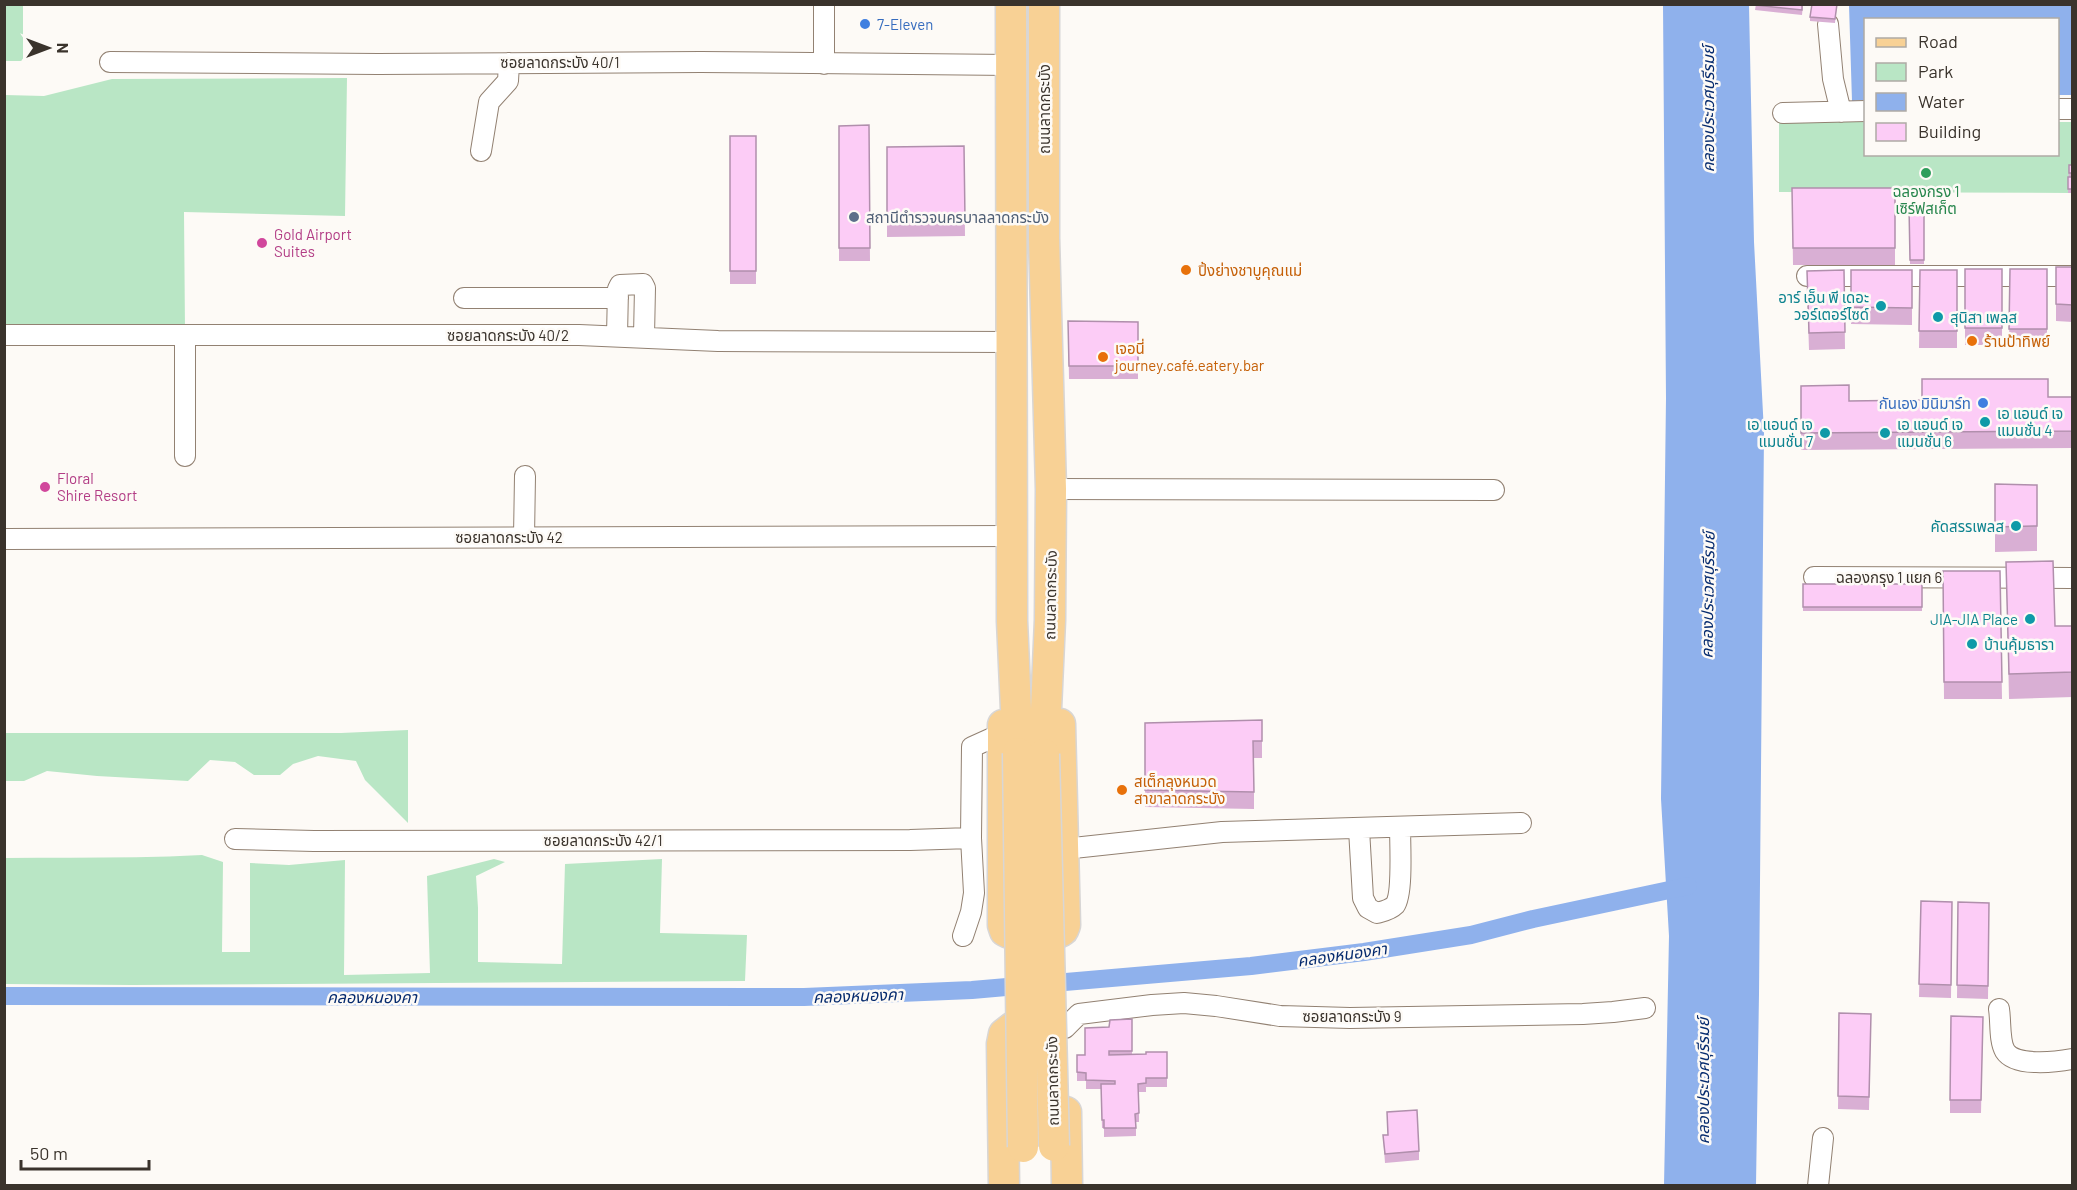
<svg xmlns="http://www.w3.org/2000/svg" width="2077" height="1190" font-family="Barlow,'Noto Sans Thai',sans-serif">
  <rect width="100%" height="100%" fill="#fdfaf6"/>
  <path fill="#b9e6c5" d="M4,5H23V61H5Z
    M347,78L345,216L184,212L185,330L5,332V95L44,96L112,79Z
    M1779,121L1865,122L1866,154H2058V122H2072V193L1779,192Z
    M408,730V823L365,780L356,761L318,756L293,764L280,775H254L235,762L210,760L188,781L97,776L47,771L24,781H5V733H341Z
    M202,855L223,862L222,952H250V863L289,865L345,860L344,975L430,973L427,876L494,859L505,862L476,876L478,908V962L562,964L565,864L662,859L660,933L747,935L745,981L132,985L5,984V858C70,857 136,859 202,855Z"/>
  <path fill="#8fb1ec" d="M1663,5H1749L1754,242L1764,432L1759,994L1756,1185H1664L1669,936L1661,799L1666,398Z
    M1849,5H2072V95H2058V20H1866L1865,100L1852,101Z"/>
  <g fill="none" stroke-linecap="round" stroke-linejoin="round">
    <path stroke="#8fb1ec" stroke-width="18" d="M4,996L804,997L972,990L1251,966L1364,952L1471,935L1533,919L1688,886"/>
    <defs>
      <path id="minor" d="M824,4V64
        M1828,24L1833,79L1841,112
        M110,62L378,64L701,62L1011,65
        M2058,109H2072
        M1783,113L1866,111
        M481,151L489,102L508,81L509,63
        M1807,276H2072
        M464,298H618
        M4,335H579L718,341L1012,342
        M185,335V456
        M617,336L618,289L620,285L643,284L645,288L644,336
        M1051,489L1494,490
        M524,537L525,476
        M4,539L1013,536
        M1814,577L2072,578
        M1359,829L1363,898L1368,908L1377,913C1384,911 1390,910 1395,905C1403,894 1400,843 1400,827
        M235,839L314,841L910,840L971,838
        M1064,849L1222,832L1521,823
        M963,936L971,912L974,893L971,838L972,747L1003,733
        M1999,1009C2001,1021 1999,1041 2005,1051C2015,1067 2056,1062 2072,1059
        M1065,1028L1079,1014L1152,1005L1184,1003L1216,1006L1280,1016L1350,1018L1583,1014L1613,1012L1645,1008
        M1818,1186L1823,1138"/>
      <path id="primary" d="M1011,4L1012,621L1018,753
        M1044,4V238L1051,489L1050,620L1044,754
        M1003,725V925L1005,931L1009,933L1060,932L1063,930L1065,925L1060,724
        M1066,1112L1067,1186
        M1004,1186L1002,1044L1004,1034L1013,1027H1048"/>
    </defs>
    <use href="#minor" stroke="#928172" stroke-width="22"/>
    <use href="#primary" stroke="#d8d6d5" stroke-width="33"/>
    <use href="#minor" stroke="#fff" stroke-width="20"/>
    <use href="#primary" stroke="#f8d195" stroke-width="30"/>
    <defs>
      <path id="primary-bridge" d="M1018,753L1023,1147
        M1044,754L1054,1146"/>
    </defs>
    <use href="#primary-bridge" stroke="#d8d6d5" stroke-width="33" stroke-linecap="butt"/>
    <use href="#primary-bridge" stroke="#f8d195" stroke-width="30"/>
  </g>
  <path fill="#d9afd4" d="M1091,4H1213V5H1091Z
    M1756,4H1803L1802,15L1755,10Z
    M1837,4L1835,23L1810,21V17Z
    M869,125L870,261H839V126Z
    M730,136H756V284H730Z
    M964,146L965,236L887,237V147Z
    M2069,165H2073V193H2068Z
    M1792,188H1895V265H1793Z
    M1909,206H1924V264H1910Z
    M2056,267H2073V322L2056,321Z
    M1965,269H2002V345H1965Z
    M2010,269H2047V346H2009Z
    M1844,270L1845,349L1809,350L1807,288Z
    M1851,270H1912V325L1851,324Z
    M1920,270H1957V348H1919Z
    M1068,321L1138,322V379H1069Z
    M1801,386L1849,401L2073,397V448L1801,450Z
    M1995,484L2037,485V551L1995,552Z
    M2006,562L2055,626H2073V697L2009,699Z
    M1943,571H2000L2002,699H1944Z
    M1803,584H1922V611H1803Z
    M1262,720V758H1254V809L1145,807V723Z
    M1921,901L1952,902L1951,998L1919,997Z
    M1958,902L1989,903L1988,999L1957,998Z
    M1839,1013L1871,1014L1869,1110L1838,1109Z
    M1983,1017L1981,1113H1950V1100Z
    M1132,1019V1054H1146L1167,1052V1087H1146V1092H1139V1122H1136V1136L1104,1137V1128H1102L1101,1089H1086V1081H1077V1055H1085L1109,1027Z
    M1387,1112L1419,1151V1160L1385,1163L1383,1135H1388Z"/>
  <path fill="#fcccf6" stroke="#b08fac" stroke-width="1.5" d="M1756,4H1802V10L1755,5Z
    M1812,4H1837L1835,19L1810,17Z
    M869,125L870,248H839V126Z
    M730,136H756V271H730Z
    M964,146L965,219L887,220V147Z
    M2069,165H2073V173H2069Z
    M2068,177H2073V189H2068Z
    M1792,188H1895V248H1793Z
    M1909,206H1924V260H1910Z
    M2056,267H2073V305L2056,304Z
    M1965,269H2002V328H1965Z
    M2010,269H2047V329H2009Z
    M1844,270L1845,332L1809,333L1807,271Z
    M1851,270H1912V308L1851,307Z
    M1920,270H1957V331H1919Z
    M1068,321L1138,322V366H1069Z
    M1922,379H2048V397H2073V431L1801,433V386L1849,385V401L1922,400Z
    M1995,484L2037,485V526L1995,527Z
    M2053,561L2055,626H2073V672L2009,674L2006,562Z
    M1943,571H2000L2002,682H1944Z
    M1803,584H1922V607H1803Z
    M1262,720V741H1253L1254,792L1145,790V723Z
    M1921,901L1952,902L1951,985L1919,984Z
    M1958,902L1989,903L1988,986L1957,985Z
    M1839,1013L1871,1014L1869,1097L1838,1096Z
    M1951,1016L1983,1017L1981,1100H1950Z
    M1132,1019V1051H1109V1055L1146,1054V1052H1167V1078H1146V1083L1138,1084L1139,1113L1135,1114L1136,1128H1104V1120H1102L1101,1084H1115V1081L1086,1080V1073L1077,1072V1055H1085V1028L1109,1027L1110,1020Z
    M1417,1110L1419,1151L1385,1154L1383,1135H1388L1387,1112Z"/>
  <g fill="#3f7fe0" stroke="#fdfaf6" stroke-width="2">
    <circle cx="865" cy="24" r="6"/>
    <circle cx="1983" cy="403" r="6"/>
  </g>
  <circle fill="#2e9e5b" stroke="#fdfaf6" stroke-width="2" cx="1926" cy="173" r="6"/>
  <circle fill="#5c6f8a" stroke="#fdfaf6" stroke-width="2" cx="854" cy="217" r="6"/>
  <g fill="#d1479c" stroke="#fdfaf6" stroke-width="2">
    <circle cx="262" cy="243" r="6"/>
    <circle cx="45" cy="487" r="6"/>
  </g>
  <g fill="#e8710a" stroke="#fdfaf6" stroke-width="2">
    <circle cx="1186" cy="270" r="6"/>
    <circle cx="1972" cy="341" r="6"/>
    <circle cx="1103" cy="357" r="6"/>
    <circle cx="1122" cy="790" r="6"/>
  </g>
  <g fill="#0f9aa8" stroke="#fdfaf6" stroke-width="2">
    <circle cx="1881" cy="306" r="6"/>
    <circle cx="1938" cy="317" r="6"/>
    <circle cx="1985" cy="422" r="6"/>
    <circle cx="1825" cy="433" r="6"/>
    <circle cx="1885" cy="433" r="6"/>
    <circle cx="2016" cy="526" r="6"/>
    <circle cx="2030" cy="619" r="6"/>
    <circle cx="1972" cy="644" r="6"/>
  </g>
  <g text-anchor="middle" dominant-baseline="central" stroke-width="5" stroke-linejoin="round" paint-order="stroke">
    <g font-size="15" fill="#366cbe" stroke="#fdfaf6" text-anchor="start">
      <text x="877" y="24">7-Eleven</text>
      <text x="1971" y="403" text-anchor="end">กันเอง มินิมาร์ท</text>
    </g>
    <g font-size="15" fill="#3a332c" stroke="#fdfaf6">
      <text x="560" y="62">ซอยลาดกระบัง 40/1</text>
      <text transform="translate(1044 109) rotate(-90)">ถนนลาดกระบัง</text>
      <text x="508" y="335">ซอยลาดกระบัง 40/2</text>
      <text x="509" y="537">ซอยลาดกระบัง 42</text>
      <text x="1889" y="577">ฉลองกรุง 1 แยก 6</text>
      <text transform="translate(1050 595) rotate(-89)">ถนนลาดกระบัง</text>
      <text x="603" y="840">ซอยลาดกระบัง 42/1</text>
      <text x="1352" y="1016">ซอยลาดกระบัง 9</text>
      <text transform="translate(1052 1081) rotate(-91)">ถนนลาดกระบัง</text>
    </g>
    <g font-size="15" fill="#27864d" stroke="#fdfaf6">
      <text x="1926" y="191">ฉลองกรุง 1<tspan x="1926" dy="17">เซิร์ฟสเก็ต</tspan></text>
    </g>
    <g font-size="15" fill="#4e5e75" stroke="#fdfaf6" text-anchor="start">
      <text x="866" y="217">สถานีตำรวจนครบาลลาดกระบัง</text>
    </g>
    <g font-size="15" fill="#b23c85" stroke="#fdfaf6" text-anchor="start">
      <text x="274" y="234">Gold Airport<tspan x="274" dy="17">Suites</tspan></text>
      <text x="57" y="478">Floral<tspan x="57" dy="17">Shire Resort</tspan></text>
    </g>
    <g font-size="15" fill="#c56008" stroke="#fdfaf6" text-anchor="start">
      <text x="1198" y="270">ปิ้งย่างชาบูคุณแม่</text>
      <text x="1984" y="341">ร้านป้าทิพย์</text>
      <text x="1115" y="348">เจอนี่<tspan x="1115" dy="17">journey.café.eatery.bar</tspan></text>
      <text x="1134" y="781">สเต็กลุงหนวด<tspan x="1134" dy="17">สาขาลาดกระบัง</tspan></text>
    </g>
    <g font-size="15" fill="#0d838f" stroke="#fdfaf6" text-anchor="end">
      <text x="1869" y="297">อาร์ เอ็น พี เดอะ<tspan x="1869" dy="17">วอร์เตอร์ไซด์</tspan></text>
      <text x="1950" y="317" text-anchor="start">สุนิสา เพลส</text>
      <text x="1997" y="413" text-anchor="start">เอ แอนด์ เจ<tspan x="1997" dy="17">แมนชั่น 4</tspan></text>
      <text x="1813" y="424">เอ แอนด์ เจ<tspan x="1813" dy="17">แมนชั่น 7</tspan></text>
      <text x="1897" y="424" text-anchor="start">เอ แอนด์ เจ<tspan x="1897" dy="17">แมนชั่น 6</tspan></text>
      <text x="2004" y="526">คัดสรรเพลส</text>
      <text x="2018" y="619">JIA-JIA Place</text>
      <text x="1984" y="644" text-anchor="start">บ้านคุ้มธารา</text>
    </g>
    <g font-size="16" font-style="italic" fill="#062b6e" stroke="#fdfaf6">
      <text transform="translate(1707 109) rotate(-90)">คลองประเวศบุรีรมย์</text>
      <text transform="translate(1707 595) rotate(-89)">คลองประเวศบุรีรมย์</text>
      <text transform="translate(1342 954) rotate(-8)">คลองหนองคา</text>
      <text transform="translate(858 995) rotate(-2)">คลองหนองคา</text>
      <text x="372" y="996">คลองหนองคา</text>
      <text transform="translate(1702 1081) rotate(-90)">คลองประเวศบุรีรมย์</text>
    </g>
  </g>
  <rect width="2077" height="1190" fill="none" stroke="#3a332c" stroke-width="12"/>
  <rect x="1864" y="18" width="195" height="138" fill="#fdfaf6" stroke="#afaaa5" stroke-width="1.5"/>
  <rect x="1876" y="38" width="30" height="9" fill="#f8d195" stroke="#afaaa5" stroke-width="1.5"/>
  <text x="1918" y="48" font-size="18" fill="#3a332c">Road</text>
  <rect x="1876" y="63" width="30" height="18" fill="#b9e6c5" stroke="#afaaa5" stroke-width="1.5"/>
  <text x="1918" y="78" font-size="18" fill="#3a332c">Park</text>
  <rect x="1876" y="93" width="30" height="18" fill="#8fb1ec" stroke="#afaaa5" stroke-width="1.5"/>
  <text x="1918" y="108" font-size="18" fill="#3a332c">Water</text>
  <rect x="1876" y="123" width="30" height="18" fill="#fcccf6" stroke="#afaaa5" stroke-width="1.5"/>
  <text x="1918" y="138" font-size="18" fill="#3a332c">Building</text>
  <g transform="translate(48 48) rotate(90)" stroke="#fdfaf6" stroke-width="4.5" paint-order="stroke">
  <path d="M0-4.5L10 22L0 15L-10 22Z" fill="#3a332c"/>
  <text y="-9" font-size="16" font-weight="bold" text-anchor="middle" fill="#3a332c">N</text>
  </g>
  <path d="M21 1160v9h128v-9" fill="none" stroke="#3a332c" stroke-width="3"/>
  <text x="30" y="1160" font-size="18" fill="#3a332c" stroke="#fdfaf6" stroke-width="4.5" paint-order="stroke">50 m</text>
</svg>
